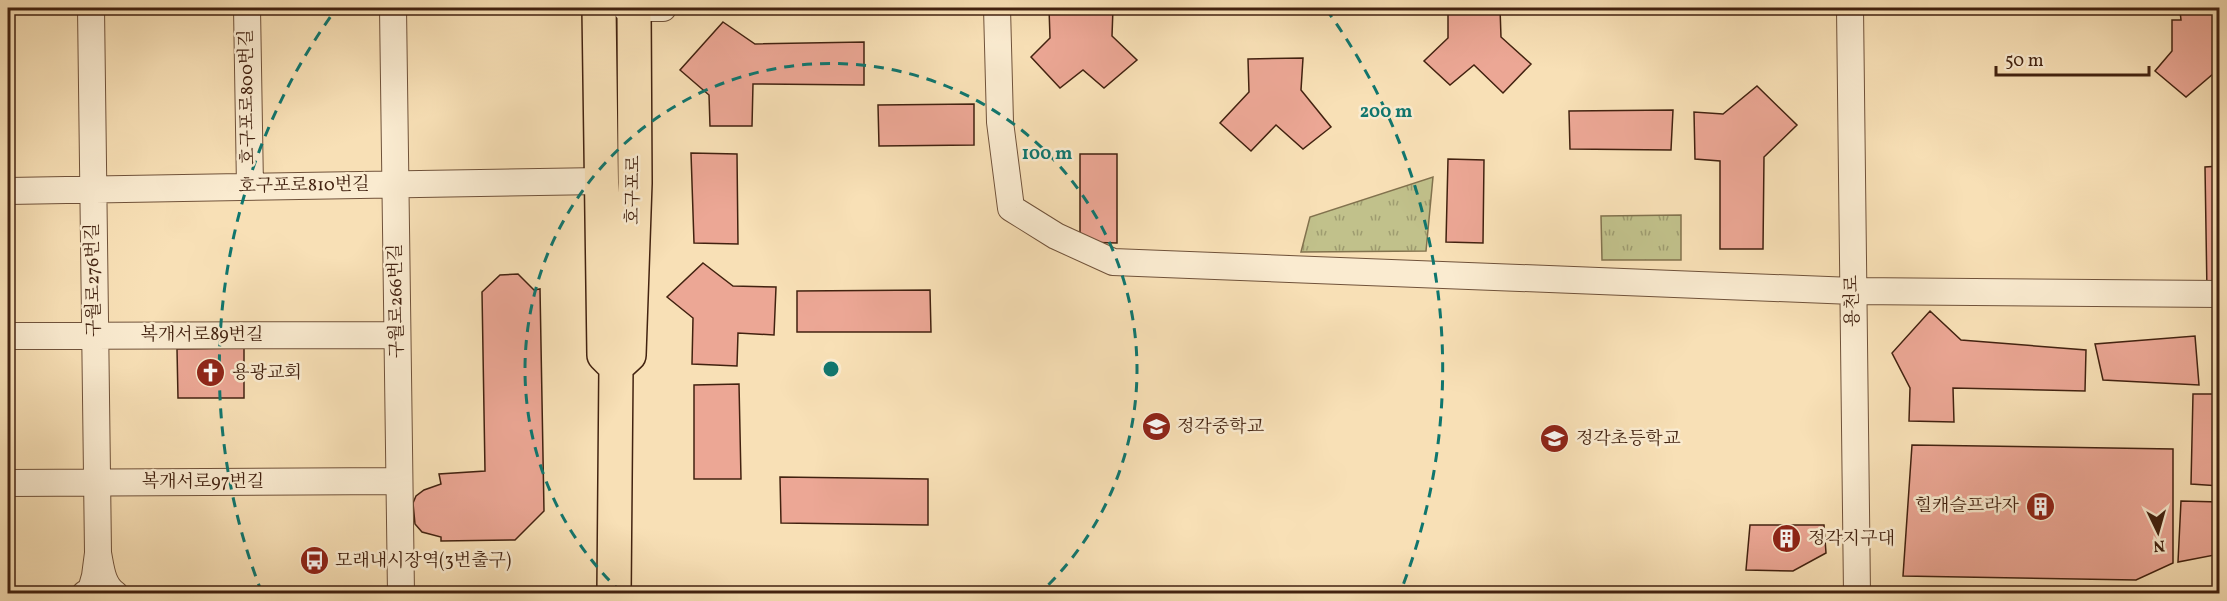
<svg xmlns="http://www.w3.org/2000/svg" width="2227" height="601" font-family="Vollkorn,'Noto Serif KR',serif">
  <defs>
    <pattern id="grass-tufts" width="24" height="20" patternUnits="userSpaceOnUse" patternTransform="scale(1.5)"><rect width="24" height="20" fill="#c1c18b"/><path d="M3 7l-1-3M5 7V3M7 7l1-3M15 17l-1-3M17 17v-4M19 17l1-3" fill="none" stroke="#9e9c70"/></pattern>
  </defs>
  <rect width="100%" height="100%" fill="#f8e0b6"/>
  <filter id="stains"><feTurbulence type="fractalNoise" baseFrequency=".00333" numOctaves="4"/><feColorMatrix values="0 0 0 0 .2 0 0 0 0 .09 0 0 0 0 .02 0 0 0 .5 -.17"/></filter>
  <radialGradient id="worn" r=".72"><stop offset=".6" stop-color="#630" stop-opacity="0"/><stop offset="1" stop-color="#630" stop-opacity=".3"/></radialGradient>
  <path fill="url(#grass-tufts)" stroke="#82724e" stroke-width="1.5" d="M1433,177L1426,251L1301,252L1310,217Z
    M1681,215V260H1602L1601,216Z"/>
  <path fill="#eca795" stroke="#422210" stroke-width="1.5" d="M1049,8H1113L1112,36L1137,60L1104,88L1083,70L1060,88L1031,57L1050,38Z
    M1448,8H1500L1501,37L1531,64L1503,93L1474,65L1450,85L1424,61L1448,38Z
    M2220,10V80L2213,74L2186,97L2155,71L2172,51V20H2181L2180,11Z
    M723,22L755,44L864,42V85L753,84L752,126H710L709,95L680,70Z
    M1303,58L1301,90L1331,127L1303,149L1276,125L1251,151L1220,123L1249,92L1248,59Z
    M1757,86L1797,125L1764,157L1763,249H1720V161L1695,159L1694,112L1723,114Z
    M974,104V145L879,146L878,105Z
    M1673,110L1671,150L1570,149L1569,111Z
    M691,153L737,154L738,244L694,243Z
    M1080,154H1117V243L1080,242Z
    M1448,159L1484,160L1483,243L1446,242Z
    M2220,166V293H2207L2205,167Z
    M703,263L733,286L776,287L774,335L738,333L737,366L692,364L693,318L667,297Z
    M518,274L534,290L540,289L544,511L515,540L441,541V537L422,532L415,524L413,503L416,496L424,490L441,484L439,474L485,471L482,292L500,275Z
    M930,290L931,332H797V291Z
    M1930,311L1961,340L2086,350L2085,391L1953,388L1954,422L1909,421L1910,388L1892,353Z
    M2195,336L2199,385L2103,380L2095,344Z
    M244,348V398H178L177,349Z
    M739,384L741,479H694V385Z
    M2193,394H2220V486L2191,484Z
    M1912,445L2173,449V563L2136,580L1903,576Z
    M780,477L928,479V525L781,523Z
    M2181,501L2220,502V554L2178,562Z
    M1750,525H1824L1826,553L1793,571L1746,570Z"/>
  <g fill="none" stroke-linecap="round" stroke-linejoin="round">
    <defs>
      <path id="minor" d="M91,8L98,553
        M247,8L250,187
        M393,8L401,594
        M626,8H663
        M997,8L1000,122L1011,208L1056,236L1113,262L1853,291L2220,294
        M1850,8L1857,594
        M8,191L601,181
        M8,336L397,335
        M8,483L399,481
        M85,594L91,590L95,576L98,553C101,568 102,585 115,594"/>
      <path id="major" d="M599,8L604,355L616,367L614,594
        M616,367L629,355L635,183L634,8"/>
    </defs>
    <use href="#minor" stroke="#70523a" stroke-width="28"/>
    <use href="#major" stroke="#422210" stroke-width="36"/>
    <use href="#minor" stroke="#faebd0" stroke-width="26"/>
    <use href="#major" stroke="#f8e0b6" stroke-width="33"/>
    <path stroke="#422210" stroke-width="4" stroke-dasharray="1.5 3" stroke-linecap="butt" d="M1796,10L1909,11"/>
  </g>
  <g fill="none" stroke="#0f766e" stroke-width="3" stroke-dasharray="10 8">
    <path d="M622 593A306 306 0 1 1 1040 593"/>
    <path d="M262 593A612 612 0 0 1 336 9M1326 9A612 612 0 0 1 1400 593"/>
  </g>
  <defs>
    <symbol id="church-disc" viewBox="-11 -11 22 22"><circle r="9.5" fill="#8f2418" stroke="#faebd0"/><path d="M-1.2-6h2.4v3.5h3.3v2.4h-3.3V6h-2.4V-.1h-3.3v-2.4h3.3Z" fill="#fff"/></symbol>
    <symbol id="school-disc" viewBox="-11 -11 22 22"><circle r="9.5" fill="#8f2418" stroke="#faebd0"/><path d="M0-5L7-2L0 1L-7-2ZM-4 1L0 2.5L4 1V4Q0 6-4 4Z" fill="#fff"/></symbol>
    <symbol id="building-disc" viewBox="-11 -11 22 22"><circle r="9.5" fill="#8f2418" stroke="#faebd0"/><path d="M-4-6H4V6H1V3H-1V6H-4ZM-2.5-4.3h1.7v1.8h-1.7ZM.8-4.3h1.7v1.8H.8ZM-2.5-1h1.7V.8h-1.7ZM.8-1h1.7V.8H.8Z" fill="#fff"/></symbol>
    <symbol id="bus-disc" viewBox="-11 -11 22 22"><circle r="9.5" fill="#8f2418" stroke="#faebd0"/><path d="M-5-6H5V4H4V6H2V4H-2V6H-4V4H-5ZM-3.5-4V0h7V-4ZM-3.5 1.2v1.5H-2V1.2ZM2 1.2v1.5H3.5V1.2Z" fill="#fff"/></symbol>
  </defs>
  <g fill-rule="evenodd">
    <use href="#church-disc" x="194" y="356" width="33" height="33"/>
    <use href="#school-disc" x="1140" y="410" width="33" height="33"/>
    <use href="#school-disc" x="1538" y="422" width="33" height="33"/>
    <use href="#building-disc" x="2024" y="490" width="33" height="33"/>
    <use href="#building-disc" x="1770" y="522" width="33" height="33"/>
    <use href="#bus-disc" x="298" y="544" width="33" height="33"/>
  </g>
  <g text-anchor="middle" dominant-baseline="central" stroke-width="5" stroke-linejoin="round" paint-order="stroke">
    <g font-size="18" fill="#422210" stroke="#faebd0">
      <text transform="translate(248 97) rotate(-91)">호구포로800번길</text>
      <text transform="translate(304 186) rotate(-1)">호구포로810번길</text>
      <text transform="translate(634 190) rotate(-89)">호구포로</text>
      <text transform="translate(94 280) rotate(-91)">구월로276번길</text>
      <text transform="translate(397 301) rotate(-91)">구월로266번길</text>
      <text transform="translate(1853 301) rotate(-91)">용천로</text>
      <text x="202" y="335">복개서로89번길</text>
      <text x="203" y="482">복개서로97번길</text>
    </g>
    <g font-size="18" fill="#422210" stroke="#faebd0" text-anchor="start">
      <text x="232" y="373">용광교회</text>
      <text x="1177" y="427">정각중학교</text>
      <text x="1576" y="439">정각초등학교</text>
      <text x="2019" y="506" text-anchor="end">힐캐슬프라자</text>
      <text x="1808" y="539">정각지구대</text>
      <text x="335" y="561">모래내시장역(3번출구)</text>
    </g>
  </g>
  <circle cx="831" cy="369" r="9" fill="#0f766e" stroke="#faebd0" stroke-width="3"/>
  <g font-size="18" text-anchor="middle" font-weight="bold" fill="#0f766e" stroke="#faebd0" stroke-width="5" stroke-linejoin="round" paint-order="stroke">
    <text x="1386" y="117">200 m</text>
    <text x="1047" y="159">100 m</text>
  </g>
  <rect width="2227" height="601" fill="none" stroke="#f8e0b6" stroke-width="30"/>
  <rect x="9" y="9" width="2209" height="583" fill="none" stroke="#422210" stroke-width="3"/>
  <rect x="15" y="15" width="2197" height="571" fill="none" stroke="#422210" stroke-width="1.5"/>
  <g transform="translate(2158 532) rotate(175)" stroke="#faebd0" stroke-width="4.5" paint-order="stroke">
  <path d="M0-4.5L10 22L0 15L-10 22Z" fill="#422210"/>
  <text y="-9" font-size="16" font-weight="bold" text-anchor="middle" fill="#422210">N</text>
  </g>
  <path d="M1996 66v9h153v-9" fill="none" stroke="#422210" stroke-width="3"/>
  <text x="2005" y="66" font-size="18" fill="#422210" stroke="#faebd0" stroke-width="4.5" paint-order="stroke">50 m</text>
  <rect width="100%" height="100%" filter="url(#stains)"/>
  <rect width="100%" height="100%" fill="url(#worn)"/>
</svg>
